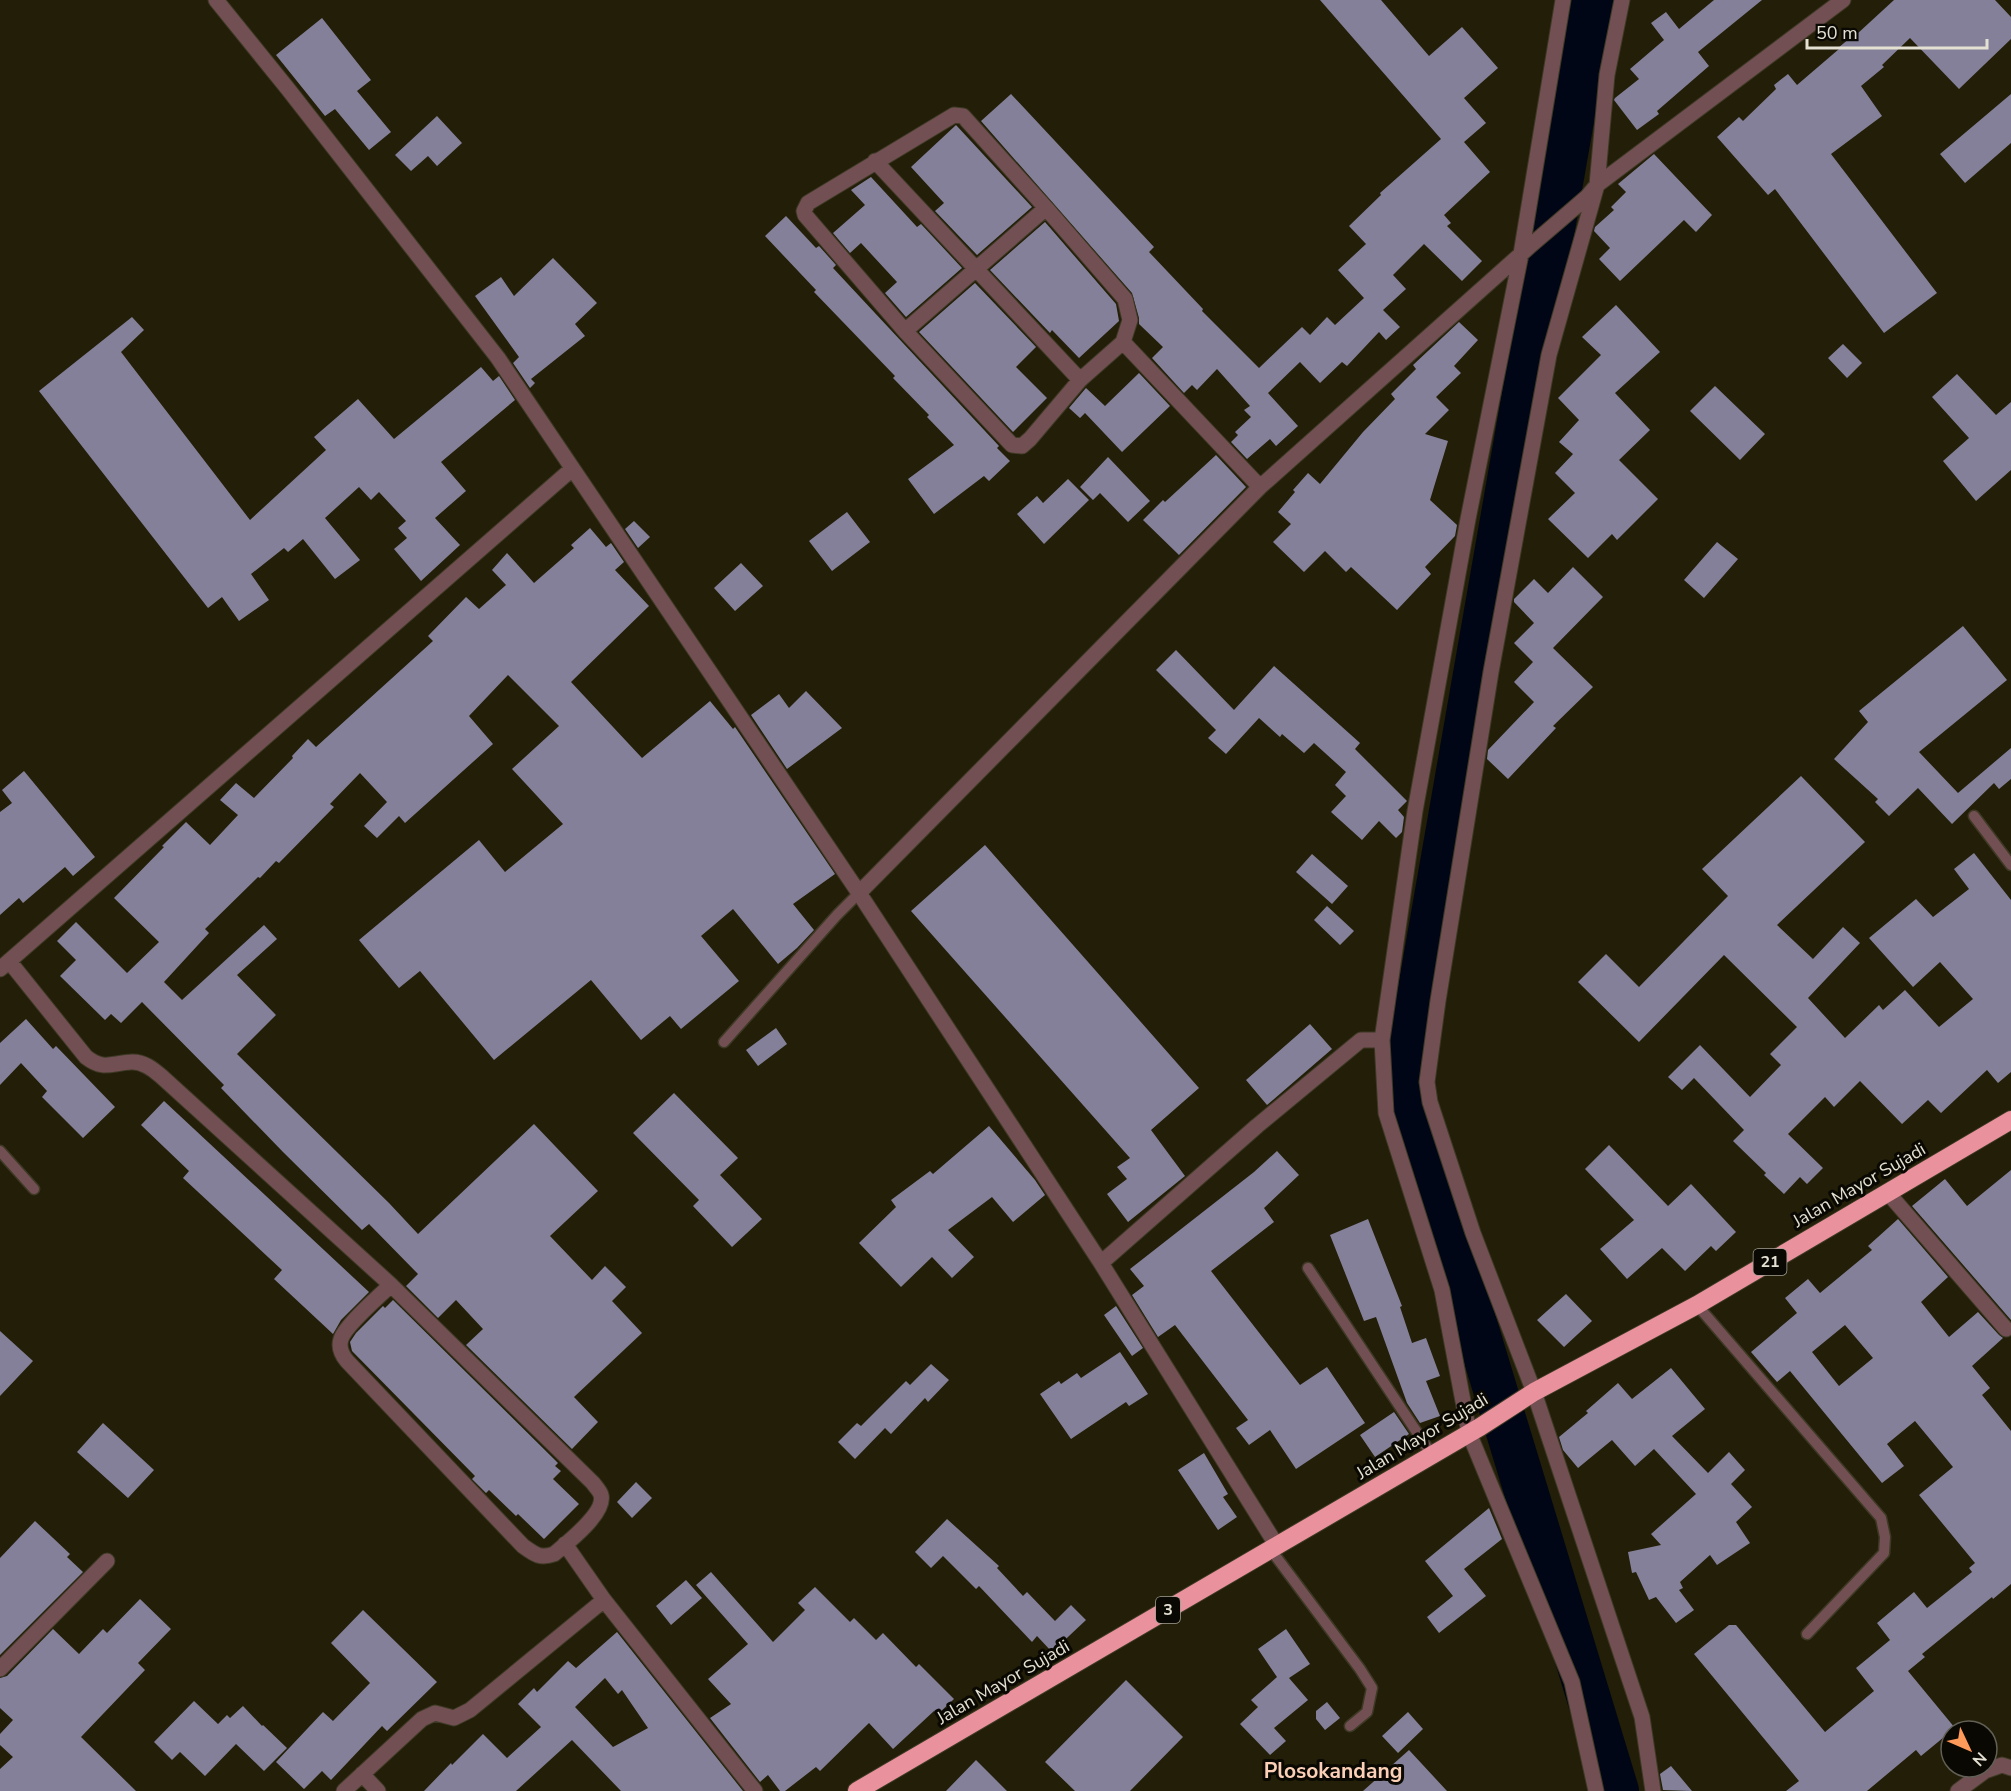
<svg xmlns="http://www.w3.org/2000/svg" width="2011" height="1791" font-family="'Nunito Sans',sans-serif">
  <rect width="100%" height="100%" fill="#221e07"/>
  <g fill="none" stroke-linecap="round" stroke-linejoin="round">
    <path stroke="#000616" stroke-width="44" d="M1593,0L1403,1086L1617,1791"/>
  </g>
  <path fill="#84809a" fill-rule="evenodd" d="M1320,0H1381L1429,56L1462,27L1498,68L1464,98L1486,123L1464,142L1490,172L1444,215L1451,223L1447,226L1482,261L1462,281L1424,244L1393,275L1406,289L1383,310L1400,327L1386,340L1379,332L1347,366L1342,362L1320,383L1300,362L1268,393L1298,426L1276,446L1270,439L1247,459L1231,442L1238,435L1235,432L1251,417L1244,410L1250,406L1217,369L1197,390L1192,385L1184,393L1152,358L1163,347L1139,324V318L1132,293L981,121L1011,94L1154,247L1149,252L1203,309L1202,311L1259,368L1302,327L1310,335L1327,317L1335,325L1364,298L1338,270L1366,244L1349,226L1381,195L1380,193L1441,139Z
    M1714,0H1762L1698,52L1709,66L1657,111L1659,114L1637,130L1614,100L1615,98L1639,79L1630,69L1664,40L1651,23L1666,12L1679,29Z
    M1894,0H1995L2011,17V39L1959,89L1910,38L1882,65L1884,67L1861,86L1882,116L1831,154L1937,293L1884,333L1775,189L1768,195L1717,137L1739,117L1743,121L1776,89L1774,85L1788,74L1797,85L1839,49L1838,48L1856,33L1857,34Z
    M322,18L371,80L357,91L391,132L369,150L335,109L325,116L276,55Z
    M2011,94V143L1965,183L1940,154Z
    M437,116L462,143L437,166L428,156L411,171L395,155Z
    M956,125L1032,207L977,255L935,211L944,203L911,167Z
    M1654,154L1712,215L1696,232L1684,220L1620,281L1599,259L1610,248L1594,231L1595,227L1614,210L1611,207L1626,192L1618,184Z
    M871,177L917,227L921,224L962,268L906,317L885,293L897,282L861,243L850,253L833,233L865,205L851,190Z
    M786,216L816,248L819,246L836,265L833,268L999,446L997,448L1010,461L989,481L984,476L934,514L908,479L954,445L927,417L929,415L893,378L895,376L814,292L816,290L765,236Z
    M1045,222L1116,304L1119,321L1079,358L1052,330L1050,333L990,270Z
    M553,258L597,303L575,324L585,336L531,379L535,383L530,388L513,363L519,357L475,296L501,277L514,296Z
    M975,283L1036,347L1016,367L1047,398L1013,432L919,332Z
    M1616,305L1660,352L1615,393L1650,430L1619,460L1658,499L1617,540L1612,534L1588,558L1548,519L1575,493L1555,473L1573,454L1559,442L1579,420L1558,398L1601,355L1582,337Z
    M132,317L144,330L121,352L250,520L326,450L314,437L358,399L394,439L481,367L493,381L499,376L515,400L441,462L466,491L435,518L460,545L421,581L394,549L407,538L398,528L406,521L379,492L371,500L359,487L325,518L360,560L335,579L303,539L288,552L284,548L251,574L269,600L239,621L222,597L208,608L39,391Z
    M1459,322L1478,340L1454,366L1461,373L1436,397L1449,410L1425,434L1448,441L1430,500L1457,525L1455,536L1425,567L1431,574L1397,610L1351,567L1346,572L1325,551L1304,572L1273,542L1291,524L1278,512L1295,492L1293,490L1308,473L1320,484L1363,432L1395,399L1391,394L1416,369L1413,365Z
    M1843,344L1862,363L1847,378L1828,358Z
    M1139,373L1170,406L1122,452L1085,413L1080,418L1069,408L1086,388L1105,406Z
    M1957,374L1996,415L2011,402V470L1976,501L1943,461L1969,438L1932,397Z
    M1715,386L1765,434L1740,460L1690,411Z
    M1216,455L1246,487L1179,555L1143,520L1163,500L1165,502Z
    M1108,457L1150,501L1128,522L1100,493L1093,500L1080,487Z
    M1068,479L1089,500L1044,544L1017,514L1037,496L1043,503Z
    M847,512L870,542L832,571L809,541Z
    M634,521L650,537L638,548L625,529Z
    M590,528L606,547L611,543L624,562L615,570L649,606L571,682L642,758L710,701L733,729L735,727L835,874L793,904L814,930L797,948L778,964L733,909L701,936L739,981L681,1029L670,1016L641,1040L591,980L494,1060L420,971L399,988L359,940L479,840L505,872L563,824L512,769L559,726L508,675L469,716L493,744L405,823L399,816L377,838L364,826L387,802L360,773L330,804L334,807L279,863L276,861L260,878L258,877L205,929L209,933L164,982L182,1000L264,925L277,939L237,975L276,1015L237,1054L389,1203L418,1234L534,1124L598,1191L550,1236L592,1280L605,1266L626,1287L612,1301L642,1333L574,1397L598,1422L572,1449L466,1345L483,1329L456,1300L438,1318L406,1286L418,1274L369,1224L362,1230L283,1152L221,1088L224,1085L142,1002L121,1023L111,1014L105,1020L60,976L76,960L57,941L76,922L127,973L159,942L114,898L164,847L162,846L186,822L210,845L238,815L220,800L236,783L254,798L293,758L292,756L308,739L316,747L433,641L428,636L466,597L479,609L506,585L492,570L507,553L534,583L574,548L571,545Z
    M1717,542L1738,559L1704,598L1684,580Z
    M741,563L763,586L735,611L714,588Z
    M1573,567L1603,597L1553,648L1593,687L1553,726L1556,728L1508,779L1487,759L1488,750L1534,702L1514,682L1533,662L1514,643L1534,623L1514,602V599L1534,579L1548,593Z
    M1963,626L2007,680L1919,752L1958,793L2011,748V779L1999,789L1994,783L1952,824L1918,788L1889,816L1875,802L1878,799L1834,759L1868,722L1859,711Z
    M1176,650L1234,710L1274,666L1360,743L1355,749L1407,801L1398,810L1404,817L1402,832L1396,838L1379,821L1362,840L1331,812L1346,796L1335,785L1346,772L1314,743L1304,753L1282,734L1280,737L1259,718L1226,754L1208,738L1216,730L1156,670Z
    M806,691L842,728L787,769L751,715L779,694L789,708Z
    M24,771L95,857L73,876L65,867L23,903L19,898L0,915V812L12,803L2,790Z
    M1801,776L1865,842L1777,925L1813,959L1843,927L1860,943L1808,998L1845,1038L1879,1005L1883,1010L1905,990L1939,1027L1973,999L1940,962L1913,987L1869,938L1916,899L1933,917L1969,889L1954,869L1974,853L2011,900V1072L1998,1083L1987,1070L1941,1113L1928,1100L1902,1124L1860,1081L1834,1107L1825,1097L1788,1134L1823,1168L1807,1184L1800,1177L1784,1194L1764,1175L1766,1173L1733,1141L1744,1130L1694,1078L1682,1090L1668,1077L1700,1045L1750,1097L1781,1065L1770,1054L1797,1027L1724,955L1639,1042L1578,982L1606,954L1639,987L1728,896L1702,869Z
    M985,845L1199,1088L1151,1130L1185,1176L1128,1222L1107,1194L1127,1179L1117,1167L1130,1158L911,911Z
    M1312,854L1348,886L1332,904L1296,872Z
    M1327,906L1354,931L1340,945L1314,920Z
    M26,1019L53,1049L56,1046L115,1107L83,1138L42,1097L47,1091L21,1063L0,1085V1043Z
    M1310,1024L1332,1049L1267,1105L1246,1080Z
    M776,1028L787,1044L758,1066L746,1050Z
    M674,1093L738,1158L720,1175L762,1219L732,1247L693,1206L699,1200L633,1133Z
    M164,1101L369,1292L341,1320L333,1334L274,1279L282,1270L183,1178L189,1171L141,1125Z
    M989,1126L1035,1180L1045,1195L1013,1222L992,1197L948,1230L974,1257L952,1278L932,1257L901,1287L859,1243L896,1207L891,1200L930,1171L933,1174Z
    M1609,1145L1668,1206L1691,1184L1736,1232L1716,1251L1711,1246L1685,1271L1662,1248L1627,1279L1600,1249L1634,1220L1585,1169Z
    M1277,1151L1299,1175L1264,1208L1274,1222L1211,1271L1300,1385L1327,1367L1365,1423L1296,1469L1270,1430L1249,1445L1236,1428L1248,1420L1175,1325L1158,1337L1132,1295L1144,1286L1130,1269L1254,1172Z
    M2011,1170V1320L1912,1206L1945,1179L1967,1206Z
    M1368,1219L1402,1306L1400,1307L1412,1343L1426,1338L1440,1376L1426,1381L1440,1416L1420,1423L1407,1403L1376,1317L1364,1321L1330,1235Z
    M1898,1219L1948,1277L1921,1302L1949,1337L1978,1312L1999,1335L2003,1338L1972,1366L1990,1388L1982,1395L2011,1431V1584L1993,1599L1992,1597L1922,1654L1925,1657L1908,1671L1955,1728L1921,1756L1916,1750L1867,1791H1786L1799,1781L1694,1654L1729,1625H1736L1825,1732L1874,1691L1856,1668L1890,1640L1877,1623L1914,1592L1927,1608L1972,1572L1969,1568L1975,1563L1919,1495L1953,1467L1915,1421L1887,1444L1904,1466L1882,1483L1790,1371L1777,1382L1751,1352L1797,1313L1785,1298L1808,1279L1820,1293L1872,1250L1868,1246ZM1845,1325L1873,1358L1839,1386L1812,1352Z
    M1566,1294L1592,1321L1564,1347L1537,1320Z
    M393,1300L558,1463L555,1466L561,1471L553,1479L579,1504L544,1539L518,1514L516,1516L489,1490L486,1493L472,1479L475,1476L352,1351L350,1342L356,1333L383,1306L385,1308Z
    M1116,1306L1143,1348L1132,1356L1104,1315Z
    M0,1331L33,1361L0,1396Z
    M1120,1352L1148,1394L1129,1406L1126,1402L1071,1439L1040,1394L1059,1381L1061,1384L1077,1373L1081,1378Z
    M931,1364L949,1380L928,1402L925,1398L891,1434L885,1428L855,1459L838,1442L857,1423L861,1426L906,1381L910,1385Z
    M1671,1368L1705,1409L1672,1436L1708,1473L1729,1452L1745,1470L1731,1484L1752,1507L1736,1522L1750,1543L1717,1565L1710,1555L1680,1582L1683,1588L1679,1590L1694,1610L1676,1623L1656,1597L1649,1600L1636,1572L1632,1573L1628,1552L1661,1545L1651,1534L1696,1494L1654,1449L1635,1466L1612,1440L1578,1468L1563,1450L1559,1437L1588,1413L1586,1411L1618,1383L1632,1399Z
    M1394,1412L1409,1434L1375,1457L1360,1435Z
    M103,1423L154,1470L128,1498L77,1452Z
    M1204,1453L1228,1494L1223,1497L1237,1517L1218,1530L1178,1470Z
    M636,1482L652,1498L632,1518L617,1502Z
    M1489,1508L1502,1539L1464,1569L1486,1596L1439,1633L1427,1617L1453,1596L1425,1561Z
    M947,1519L999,1566L997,1568L1023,1596L1027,1592L1055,1621L1071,1605L1086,1620L1052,1652L1037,1636L1032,1642L979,1586L976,1589L943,1556L931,1568L915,1552Z
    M35,1521L70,1554L67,1557L83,1572L0,1655V1558Z
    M711,1572L773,1642L805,1610L798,1603L815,1587L850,1622L854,1618L876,1640L883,1633L916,1667L919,1664L954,1699L937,1715L934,1711L893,1749L869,1723L820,1771L816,1767L785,1791H780L768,1775L760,1782L710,1718L731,1704L708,1679L748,1644L696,1585Z
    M686,1580L702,1598L671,1625L656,1606Z
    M140,1599L171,1629L138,1663L145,1670L81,1737L136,1791H0V1769L13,1757L0,1745V1734L13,1720L0,1708V1678L7,1676L53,1629L79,1654L103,1629L107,1633Z
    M363,1610L437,1682L387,1731L382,1726L331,1780L322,1771L304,1789L276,1762L323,1712L333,1721L370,1683L331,1643Z
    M1286,1629L1310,1664L1289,1678L1308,1700L1274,1728L1286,1741L1270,1755L1240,1724L1258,1707L1251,1700L1277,1677L1258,1649Z
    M617,1632L743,1791H621L572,1740L516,1791H424L451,1763L452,1765L483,1734L507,1758L541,1727L518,1704L534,1688L537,1692L568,1661L576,1668ZM605,1678L618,1694L622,1690L648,1728L613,1747L575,1707Z
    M1126,1680L1183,1737L1130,1791H1075L1045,1762Z
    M194,1701L218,1724L227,1715L230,1718L243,1706L262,1726L263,1725L287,1748L264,1771L236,1744L205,1776L180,1752L172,1760L154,1742Z
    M1327,1702L1340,1718L1325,1730L1316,1719V1711Z
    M1408,1712L1423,1729L1398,1753L1382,1736Z
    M1409,1750L1447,1791H1363Z
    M976,1760L1007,1791H946Z
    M1671,1766L1692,1791L1663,1790L1660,1774Z"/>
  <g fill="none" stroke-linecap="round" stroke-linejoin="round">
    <defs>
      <path id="lane" d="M1974,816L2011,865
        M724,1042L837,915L859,893
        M0,1151L34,1189
        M1308,1268L1432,1455
        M1697,1305L1881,1518L1885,1537L1884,1553L1807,1634
        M1271,1550L1360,1669L1372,1688L1367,1712L1350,1726"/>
      <path id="street" d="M216,0L288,89L498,358L859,893L1101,1263L1277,1546
        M1563,0L1521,254L1468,519L1415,811L1382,1040L1386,1113L1442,1290L1469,1433L1572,1682L1596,1791
        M1622,0L1607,75L1597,185L1549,355L1491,672L1438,1001L1427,1082L1430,1102L1473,1233L1534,1392L1642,1717L1653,1791
        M875,161L1080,380L1123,342
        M1046,208L963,116L954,115L808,203L804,211L805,215L905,331L1046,208L1125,299L1130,320L1123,342L1260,487
        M905,331L1012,445L1022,446L1030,439L1080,380
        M859,893L1260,487L1530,246L1587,197L1597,185L1843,0
        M9,961L86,1057C104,1071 111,1063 131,1062C143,1061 153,1069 161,1076L391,1285L593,1483C595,1486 600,1491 601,1495C606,1513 567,1543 554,1554C540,1559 534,1554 523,1546L347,1361C342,1355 338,1348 341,1339C345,1326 379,1296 391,1285
        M0,969L572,469
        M1888,1193L2006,1329
        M1101,1263L1257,1126L1361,1040H1382
        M604,1600L755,1791
        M0,1669L107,1561
        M362,1774L378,1791
        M344,1791L422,1719L435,1713L454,1718L470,1710L604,1600L565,1544
        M1958,1791L1985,1771L2002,1765L2011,1768"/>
      <path id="highway" d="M857,1791L1480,1427L1534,1392L1697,1305L2011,1120"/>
    </defs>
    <use href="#lane" stroke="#3d3924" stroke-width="13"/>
    <use href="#street" stroke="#3d3924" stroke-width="17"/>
    <use href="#highway" stroke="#3d3924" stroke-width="20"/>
    <use href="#lane" stroke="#724f53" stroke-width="10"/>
    <use href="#street" stroke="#724f53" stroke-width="15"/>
    <use href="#highway" stroke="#e9919c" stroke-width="18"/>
  </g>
  <g text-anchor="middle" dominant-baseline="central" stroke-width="6" stroke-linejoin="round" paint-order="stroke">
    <g fill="#0a0802" stroke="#a3a094" stroke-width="1.5">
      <rect x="1753.5" y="1249" width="33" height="26" rx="4.5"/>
      <rect x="1156" y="1597" width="24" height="26" rx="4.5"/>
    </g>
    <g font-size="16" font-weight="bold" fill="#e4e1d3">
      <text x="1770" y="1262">21</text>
      <text x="1168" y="1610">3</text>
    </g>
    <g font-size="18" fill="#e4e1d3" stroke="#0a0802">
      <text transform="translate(1859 1185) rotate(-30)">Jalan Mayor Sujadi</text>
      <text transform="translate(1422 1436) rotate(-31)">Jalan Mayor Sujadi</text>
      <text transform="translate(1003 1682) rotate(-30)">Jalan Mayor Sujadi</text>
    </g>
    <g font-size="21" font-weight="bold" fill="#fbd0b6" stroke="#0a0802">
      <text x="1333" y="1771">Plosokandang</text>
    </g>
  </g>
  <g transform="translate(1969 1749) rotate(134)"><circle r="28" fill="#0a0802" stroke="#615f56" stroke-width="1.5"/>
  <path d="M0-4.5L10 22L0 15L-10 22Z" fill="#ff9b5a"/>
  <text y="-9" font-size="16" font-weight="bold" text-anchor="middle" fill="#e4e1d3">N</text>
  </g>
  <path d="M1807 39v9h180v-9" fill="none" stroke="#e4e1d3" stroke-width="3"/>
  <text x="1816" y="39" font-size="18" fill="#e4e1d3" stroke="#0a0802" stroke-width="4.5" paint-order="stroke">50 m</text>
</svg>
